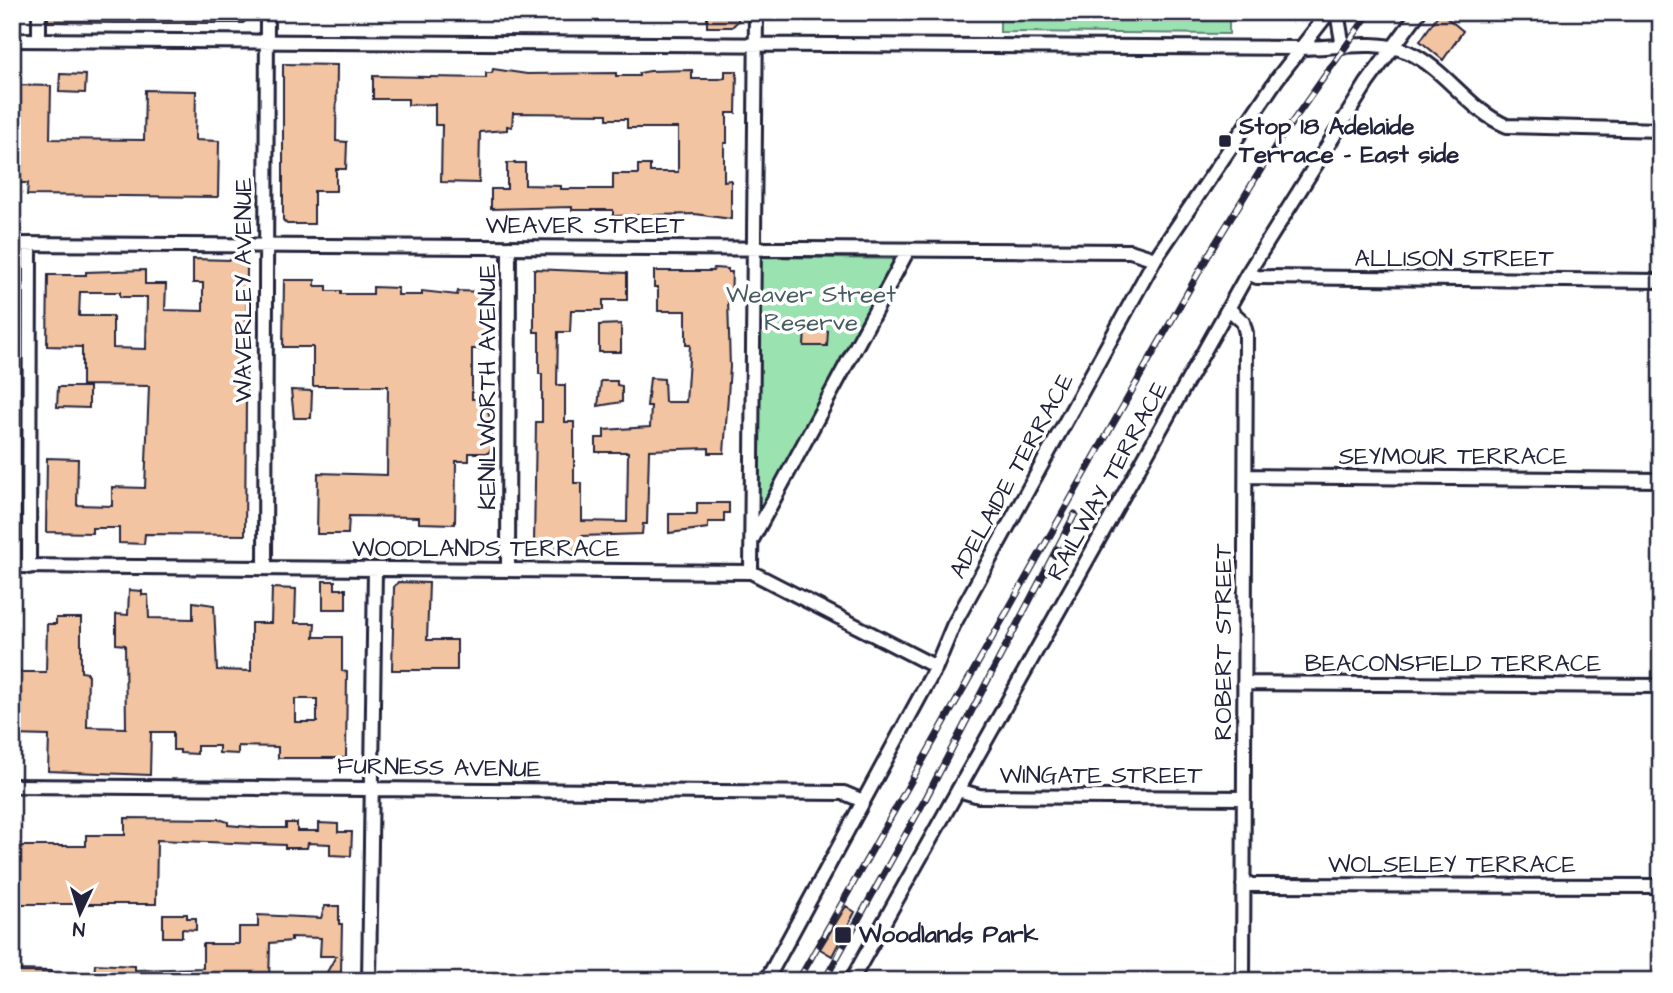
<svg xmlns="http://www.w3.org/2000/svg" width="1673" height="993" font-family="'Architects Daughter',sans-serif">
  <rect width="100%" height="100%" fill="#fff"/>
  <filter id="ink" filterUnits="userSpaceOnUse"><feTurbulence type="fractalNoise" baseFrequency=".0143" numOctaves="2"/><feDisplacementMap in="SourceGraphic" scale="14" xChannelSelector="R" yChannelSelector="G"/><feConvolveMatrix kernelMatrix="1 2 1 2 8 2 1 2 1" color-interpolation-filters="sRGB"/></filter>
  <g filter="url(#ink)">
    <path fill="#9ae2b0" stroke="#5e8276" stroke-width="2" d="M1000,12H1229V34L1000,32Z
      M761,257L898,259L759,510Z"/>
    <path fill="#f2c4a1" stroke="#22223b" stroke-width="2" fill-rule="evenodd" d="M48,12H256L243,23H116L48,22Z
      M707,12H738V21L732,27H707Z
      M1440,12L1463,31L1443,60L1420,41Z
      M283,64L337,65L336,141L347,142L346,169H336V191H314V224H287L283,220Z
      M493,69L527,74L616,73V76H639V73L650,71L692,70V79H719L725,78V71H737L736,113H727V143H724V181L731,180V219L695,214L613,216V210H572V207L491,209V189H507V163H525V185L561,186V189H613V174H638V165H650V172H678V128H627V119H607V114L513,113L512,127L507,126V130L480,132L479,183L441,182L442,125H435V104L408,105V99H373V76L486,78V73H492Z
      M60,74L86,75L85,93L59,92Z
      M13,85L51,86L50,139L144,140L145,90L196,91L195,140L219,141L218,197L27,195L28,183H12Z
      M193,259L232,260L243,262L247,266L245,535L145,534L144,544L119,543V528H92V533L46,532L47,458L78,459L77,505L112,506V487L145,488L149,386L82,385V347L47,346L48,275H86V272L145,270V284H166L165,310L203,311V283H193ZM80,292H120V297H147L146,349L113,348V316H79Z
      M714,268L728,269V272H732L731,300H728L730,367L724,453H709V448L649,450L647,524H643L642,534L581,536V551H556L557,543H534L536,422H542V374H539V332H534V269L627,273V300H603V310H571L570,332H558L557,385H565V422H574V483H582V521L627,522L628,452H596V438H604V430L650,427L651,406H647L650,378L664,379L665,402H686L690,345H686V311H658V287H654V271H713Z
      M284,280H315V286H327V291H341V294H373V287L398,288V295H422V291L457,295L458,291L485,292L484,349H472V399H485L491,422V449L488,453H469V461H456L455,524L419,523V517L349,516L348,534H317L318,473L387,475L388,386H313V347H283Z
      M621,324V352H599V325Z
      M805,330L828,331L827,346H804Z
      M601,381H617V385L622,386V402L598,406Z
      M58,387H89V408L57,407Z
      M291,390L312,391L311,418H294Z
      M697,503H729V513H724V522H708V528L669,533V514H697Z
      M323,581H335V589H346V609H323Z
      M398,582L429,583L427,640H457V670H392L394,587Z
      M272,588L296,589L295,623H315L314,637H342V671L347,672L346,758H278V747L238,746V754L219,753V746H197V754L180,753V750H173V732H151L150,775L48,771L49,736L12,735V672H46L47,624H56V618H81V672L88,673L87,727L126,728L125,645L116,644V614L128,615L129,590L142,591V595H148L149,618L193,619V602L214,605L217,670L251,671V623H271ZM295,699H317V722H295Z
      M125,818L219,819L228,822V825L260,828H286V823H297V831H319V823L338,824V832H352L351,856L330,855V844L308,843L307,848H285V845L157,840L156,904H12V846H86V835H125Z
      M325,906H339V924H342L341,972L357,981H322L336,956H320L321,938L291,937V941L270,943L269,981L94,979L95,964L135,966V970L203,968V944H239V927H258V915L321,918Z
      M846,906L855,912L832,956L820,949Z
      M163,914H187V918H196V930L182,929V937H163Z
      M12,970L51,971V981H12Z"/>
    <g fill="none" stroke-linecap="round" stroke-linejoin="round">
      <defs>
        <path id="street" d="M1337,12L1343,47
          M12,40L1301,48C1334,48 1378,39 1408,52C1446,69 1468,110 1507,126L1661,130
          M39,40V12
          M12,244L1130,251L1155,259
          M1248,273L1257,277L1661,281
          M1229,309L1243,322L1246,333L1243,981
          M1246,476L1661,480
          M753,538L908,250
          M12,566L751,572L936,667
          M29,567L30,244
          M265,568L267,12
          M508,570L509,247
          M751,572L756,12
          M1244,683L1661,686
          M12,786L844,793L863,801
          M958,790L979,796L1244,798
          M1243,885L1661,886
          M369,981L375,569
          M766,981L936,667L953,626L1155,259L1277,79L1329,12
          M851,981L1248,273L1367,83L1419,12"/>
      </defs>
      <use href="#street" stroke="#22223b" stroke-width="18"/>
      <use href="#street" stroke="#fff" stroke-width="12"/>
      <defs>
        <path id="rail" d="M798,981L1212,249L1276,145L1370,12
          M824,981L927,796L1075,514"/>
      </defs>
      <use href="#rail" stroke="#22223b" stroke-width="7"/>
      <use href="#rail" stroke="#fff" stroke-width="4.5" stroke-dasharray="13" stroke-linecap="butt"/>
    </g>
  </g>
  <g fill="#22223b" stroke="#fff" stroke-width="2.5">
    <rect x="1218" y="134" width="14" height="14" rx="3.5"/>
    <rect x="834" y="926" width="18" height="18" rx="3.5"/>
  </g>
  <g text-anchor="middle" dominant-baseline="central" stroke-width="7" stroke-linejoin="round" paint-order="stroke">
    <g font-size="24" font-weight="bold" fill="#22223b" stroke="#fff" text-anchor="start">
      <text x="1239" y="127">Stop 18 Adelaide<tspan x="1239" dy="28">Terrace - East side</tspan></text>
      <text x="859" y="935">Woodlands Park</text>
    </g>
    <g font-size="24" fill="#22223b" stroke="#fff">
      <text x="585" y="226">WEAVER STREET</text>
      <text x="1454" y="259">ALLISON STREET</text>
      <text transform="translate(244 290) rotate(-90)">WAVERLEY AVENUE</text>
      <text transform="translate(488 387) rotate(-90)">KENILWORTH AVENUE</text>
      <text x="1453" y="457">SEYMOUR TERRACE</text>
      <text transform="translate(1012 476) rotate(-61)">ADELAIDE TERRACE</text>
      <text transform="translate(1108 481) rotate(-61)">RAILWAY TERRACE</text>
      <text x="486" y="549">WOODLANDS TERRACE</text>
      <text transform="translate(1224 642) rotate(-90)">ROBERT STREET</text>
      <text x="1453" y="664">BEACONSFIELD TERRACE</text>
      <text transform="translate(439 768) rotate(1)">FURNESS AVENUE</text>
      <text x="1101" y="776">WINGATE STREET</text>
      <text x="1452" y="865">WOLSELEY TERRACE</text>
    </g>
    <g font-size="24" fill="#465c5e" stroke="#fff">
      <text x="811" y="295">Weaver Street<tspan x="811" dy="28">Reserve</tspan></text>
    </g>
  </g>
  <rect width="1673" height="993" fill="none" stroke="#fff" stroke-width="42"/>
  <rect x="21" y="21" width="1631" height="951" fill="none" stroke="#22223b" stroke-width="2.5" filter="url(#ink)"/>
  <g transform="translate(80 913) rotate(184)" stroke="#ffffff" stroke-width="5" paint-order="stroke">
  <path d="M0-5L12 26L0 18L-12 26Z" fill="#22223b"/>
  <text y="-10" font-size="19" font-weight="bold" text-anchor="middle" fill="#22223b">N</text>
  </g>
</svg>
